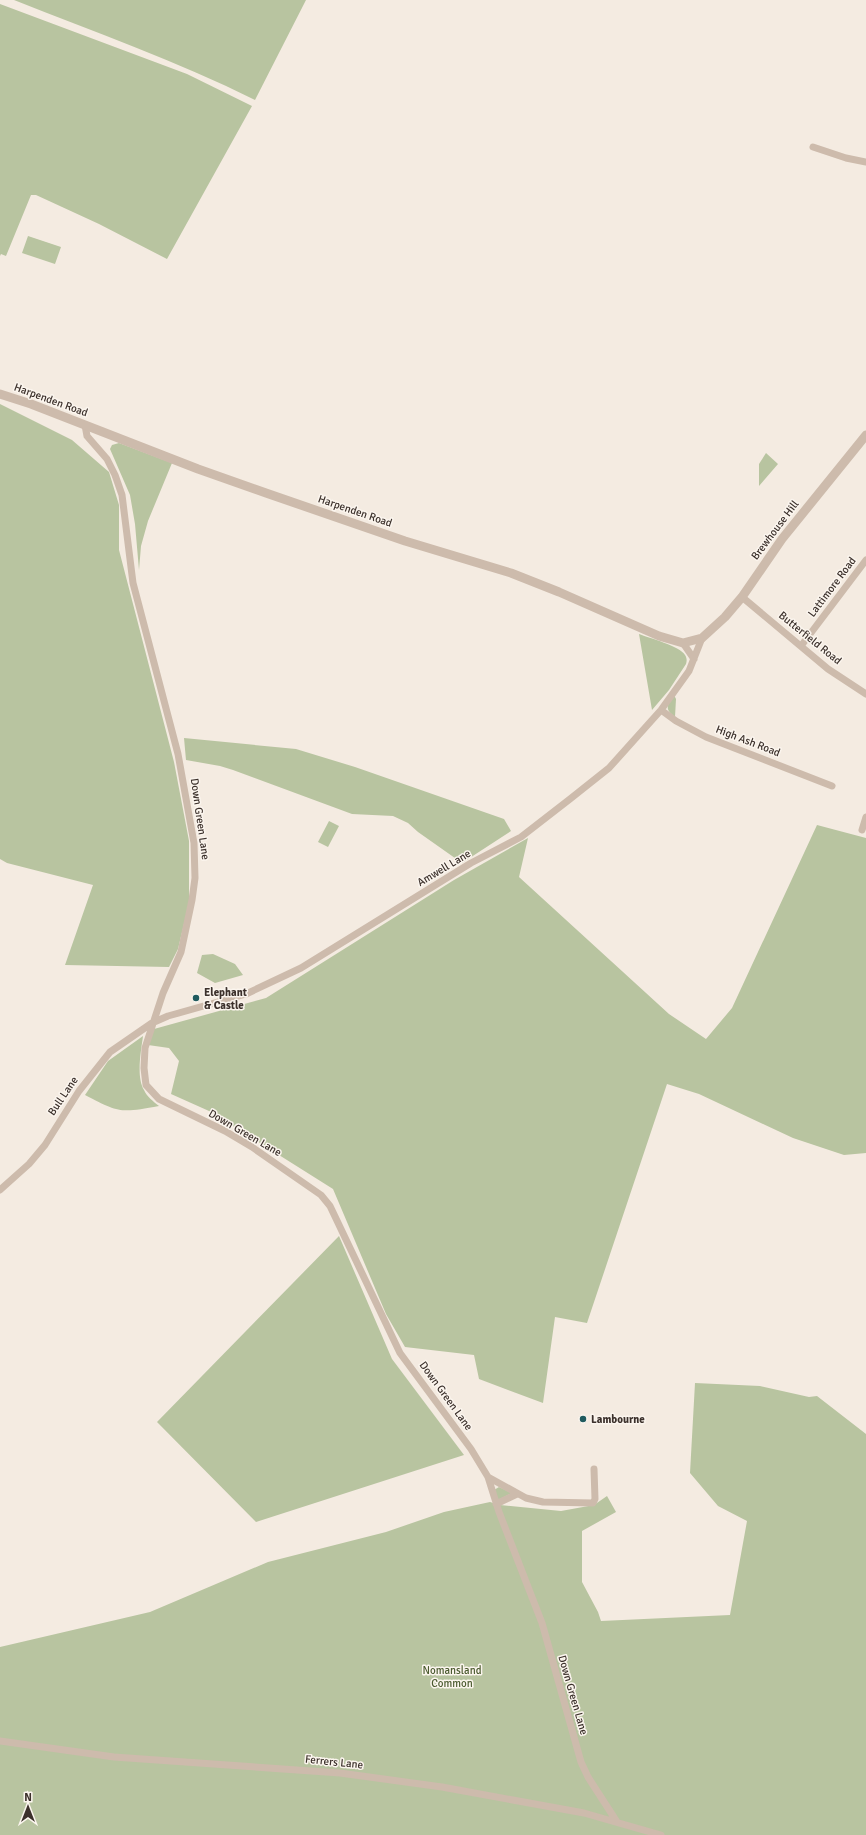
<svg xmlns="http://www.w3.org/2000/svg" width="866" height="1835" font-family="Signika,sans-serif">
  <rect width="100%" height="100%" fill="#f4ebe1"/>
  <path fill="#b8c4a0" d="M14,0H306L255,100C177,61 95,32 14,0Z
    M0,4L187,74L252,106L167,259L99,224L36,195H31L6,256L1,254L0,256Z
    M28,236L61,247L55,264L22,253Z
    M0,404L72,440L109,472L119,505V550L174,762L189,841V903L178,949L169,967L65,965L93,885L7,863L0,859Z
    M119,443L172,463L148,521L141,546L139,570L135,524L130,495L110,449L112,445Z
    M766,453L778,464L759,486V464Z
    M639,634C649,638 680,646 685,655C687,658 687,661 686,664L669,690L652,710Z
    M674,695L676,699L675,717C664,709 667,705 674,695Z
    M184,738L296,749L355,767L504,819L511,831L462,863L418,832L408,823L393,816L352,814L233,770L220,766L186,760Z
    M329,821L339,826L328,847L318,842Z
    M817,825L866,838V1153L844,1155L793,1138L699,1094L667,1084L587,1323L555,1317L543,1403L479,1379L474,1355L405,1347L386,1314L333,1189L209,1111L171,1094L179,1061L169,1048L148,1045L154,1029L266,998L454,880L528,838L519,877L669,1014L706,1039L732,1008Z
    M213,954L235,964L243,975L215,983L197,973L202,955Z
    M143,1036C141,1051 136,1077 144,1090C147,1097 153,1101 159,1106C121,1113 119,1113 85,1095L108,1061Z
    M339,1236L392,1359L464,1455L256,1522L157,1422Z
    M695,1383L760,1386L809,1397L817,1396L866,1434V1835H0V1647L150,1612L268,1562L386,1532L444,1512L490,1502L500,1505L561,1511L594,1505L607,1496L616,1512L582,1531V1582L598,1612L601,1621L730,1615L747,1521L718,1506L690,1473Z
    M499,1487L512,1493L498,1500L494,1490Z"/>
  <g fill="none" stroke-linecap="round" stroke-linejoin="round">
    <path stroke="#cdbbac" stroke-width="7" d="M813,147L846,158L866,162
      M85,425L87,436L107,459L115,475L122,495L133,583L178,754L194,843L195,878L192,900L181,952L163,993L145,1048L144,1068L146,1085L159,1099L225,1131L252,1147L321,1195L330,1206L400,1353L471,1449L488,1477L499,1512L542,1623L581,1762L588,1777L617,1822
      M742,597L828,669L866,694
      M683,643L694,659
      M801,646L866,560
      M661,710L676,721L706,737L832,786
      M862,830L866,817
      M0,1190L29,1164L45,1145L79,1091L110,1052L152,1023L168,1016L246,994L301,968L471,863L521,837L570,799L609,768L661,710L689,671L702,638
      M488,1477L526,1498L543,1502L593,1503L595,1499L594,1469
      M496,1504L517,1494
      M0,1741L114,1757L340,1773L442,1787L584,1813L661,1835"/>
    <path stroke="#cdbbac" stroke-width="9" d="M0,394L31,404L198,469L266,493L405,541L511,573L559,592L659,636L683,643L702,638L725,617L742,597L782,539L866,435"/>
  </g>
  <g fill="#1f5a5e" stroke="#fbf5ee" stroke-width="1.5">
    <circle cx="196" cy="998" r="4"/>
    <circle cx="583" cy="1419" r="4"/>
  </g>
  <g text-anchor="middle" dominant-baseline="central" stroke-width="3" stroke-linejoin="round" paint-order="stroke">
    <g font-size="11" fill="#3b302b" stroke="#fbf5ee">
      <text transform="translate(51 400) rotate(20)">Harpenden Road</text>
      <text transform="translate(355 511) rotate(19)">Harpenden Road</text>
      <text transform="translate(775 530) rotate(-53)">Brewhouse Hill</text>
      <text transform="translate(832 587) rotate(-53)">Lattimore Road</text>
      <text transform="translate(810 638) rotate(39)">Butterfield Road</text>
      <text transform="translate(748 741) rotate(21)">High Ash Road</text>
      <text transform="translate(200 819) rotate(82)">Down Green Lane</text>
      <text transform="translate(444 868) rotate(-31)">Amwell Lane</text>
      <text transform="translate(63 1096) rotate(-56)">Bull Lane</text>
      <text transform="translate(245 1133) rotate(30)">Down Green Lane</text>
      <text transform="translate(446 1396) rotate(54)">Down Green Lane</text>
      <text transform="translate(573 1695) rotate(74)">Down Green Lane</text>
      <text transform="translate(334 1762) rotate(6)">Ferrers Lane</text>
    </g>
    <g font-size="11" font-weight="bold" fill="#3b302b" stroke="#fbf5ee" text-anchor="start">
      <text x="204" y="992">Elephant<tspan x="204" dy="13">&amp; Castle</tspan></text>
      <text x="591" y="1419">Lambourne</text>
    </g>
    <g font-size="11" fill="#4a5a2e" stroke="#fbf5ee">
      <text x="452" y="1670">Nomansland<tspan x="452" dy="13">Common</tspan></text>
    </g>
  </g>
  <g transform="translate(28 1807)" stroke="#fbf5ee" stroke-width="3" paint-order="stroke">
  <path d="M0-3L7 15L0 10L-7 15Z" fill="#3b302b"/>
  <text y="-6" font-size="11" font-weight="bold" text-anchor="middle" fill="#3b302b">N</text>
  </g>
</svg>
